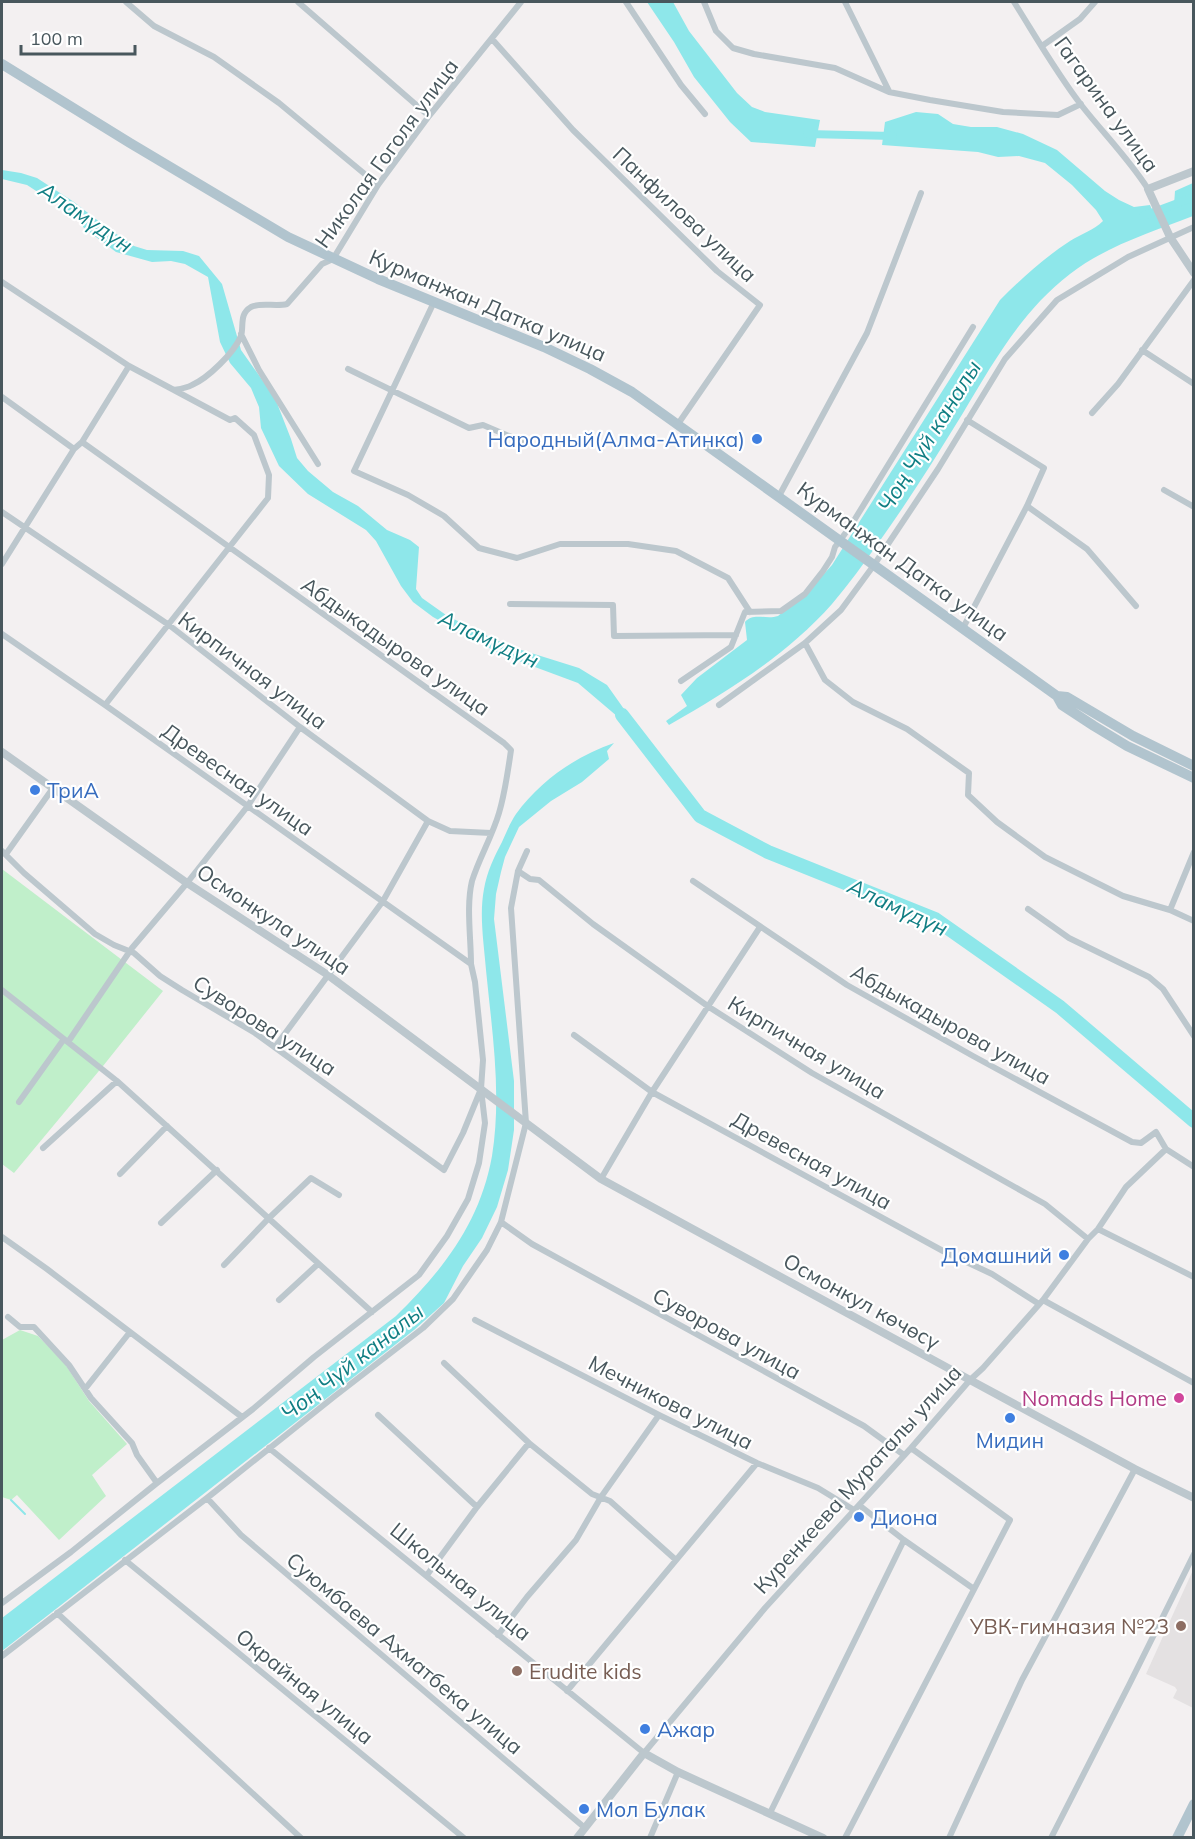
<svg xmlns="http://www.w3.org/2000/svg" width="1195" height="1839" font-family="Mulish,sans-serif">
  <rect width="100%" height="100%" fill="#f3f0f1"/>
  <path fill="#e4e1e2" d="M1193,1570L1194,1708H1193L1173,1698L1177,1690L1175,1687L1146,1674Z"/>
  <path fill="#c0efca" d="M2,869L163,991L103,1066L14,1173L2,1164Z
    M20,1330L38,1336L65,1364L89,1401L127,1444L92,1475L106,1496L59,1540L17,1495L11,1500L2,1497V1340Z"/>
  <path fill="#8ee7ea" d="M647,2H673L689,31L737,93L752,107L765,112L820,120L815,147L751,142L730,122L694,77L674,42Z
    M916,112L938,114L953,124L971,127H997L1023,134L1057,150L1105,191L1119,200L1134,207L1150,205L1154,215L1174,205L1175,191L1193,183V216C1152,232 1106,246 1070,274C1022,311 994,361 963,413C936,457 909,500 879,542C864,563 849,584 832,604C787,655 728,691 669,725L666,721L687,706L681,695L697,678L747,640L745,622C753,612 766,620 778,616L812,587L832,565L1000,300C1022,278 1044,258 1070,241C1081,234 1094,230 1103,221L1096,210L1072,185L1045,163L1019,156L998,157L978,152L882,145L885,122Z
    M2,170L21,173L37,178L74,202L106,227L134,246L147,250L183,251L199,256L222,284L241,350L275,398L291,439L297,458L308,471L333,492L358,506L387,530L410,540L419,547L416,589L422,598L446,615L483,634L512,647L579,668L592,676L607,685L636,726L628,730L618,717L578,683L500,654L433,617L413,602L401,586L376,541L366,530L308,494L279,466L261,428L259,407L251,388L230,363L220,342L208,277L185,264L171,261L152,262L116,252L84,228L75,216L47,198L27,185L2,179Z
    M614,743L607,751L609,759L582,782L551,801L519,827L505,857L501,872L496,894L494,919L514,1081V1130L508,1170L497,1207L482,1238L463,1266L444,1303L414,1330L2,1651V1618L396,1316C443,1270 480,1223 492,1156C502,1094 492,1031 486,970C484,944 479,915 484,889C487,872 494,857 502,842C506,833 510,823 516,814C540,781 576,756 614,743Z"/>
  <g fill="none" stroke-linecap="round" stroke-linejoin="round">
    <path stroke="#8ee7ea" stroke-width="2" d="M11,1500L25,1514"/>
    <path stroke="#8ee7ea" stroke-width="8" d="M807,134L893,136
      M1143,216L1194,197"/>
    <path stroke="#8ee7ea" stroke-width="14" d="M622,715L700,816L768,852L935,919L1060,1007L1194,1121"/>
    <path stroke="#bcc7cd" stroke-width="6" d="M126,2L154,26L214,57L279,103L378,185
      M298,2L429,116
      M626,2L681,85L705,114
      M704,2L716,31L733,48L754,54L835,68L889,92L930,100L1003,112L1058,115L1081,104
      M845,2L889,91
      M1014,2C1036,37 1057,74 1082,106C1104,134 1129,159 1148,189
      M492,39L573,130L717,271L760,305L678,424
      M1042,46L1080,19L1095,2
      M2,282L129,366L230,420L235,418L254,435L269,475L268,498L105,705
      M434,302L354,471L408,495L444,516L479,548L517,558L560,544H628L676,551L728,578L750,612
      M241,334L259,370L318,464
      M1142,350L1194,384
      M348,369L469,428L483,425L528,444
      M174,390C180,389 187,388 192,385C208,378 234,353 241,336C244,326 239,314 251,307C261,302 276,307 287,304L322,264L333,259L378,185L429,116L521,2
      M2,397L74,449
      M1092,413L1118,384L1194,280
      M82,442L504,743L511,750C508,771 505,793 499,813C492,837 479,858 472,881C466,906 471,938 471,964
      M1164,490L1194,507
      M779,496L867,333L921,193
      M1027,506L1087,549L1136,606
      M2,512L169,625L300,727L428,821L450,831L491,833
      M2,564L74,449L82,442L129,366
      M510,604L613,605L614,636L736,635
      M963,628L1027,506L1044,468L967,420
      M2,634L105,705L471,964L475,982L483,1060L481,1089L485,1123L479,1163L468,1199L447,1236L419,1275L314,1357L253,1409L157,1483L71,1552L2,1603
      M805,643L825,680L853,702L907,729L969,773L968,795L997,822L1045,857L1123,896L1170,910L1194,921
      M681,681L731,647L745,612L781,611L805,594L823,571L832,557L835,547L850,527L973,327
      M719,705L805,643L841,610L874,565L938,469L1005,359L1057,300L1128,257L1194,227
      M2,851L24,873L95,934L114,945L134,953L160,976L182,990L255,1033L444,1170L463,1133L481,1089
      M6,854L53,788
      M518,871L530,879L539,880L593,924L709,1007L812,1073L1045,1204L1088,1239
      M693,881L847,985L973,1056L1132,1142L1141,1143L1156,1132L1166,1149L1194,1167
      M1028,909L1069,938L1149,977L1163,989L1194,1036
      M1170,910L1194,852
      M2,990L117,1081
      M574,1035L652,1092L943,1251L992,1274L1039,1304
      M68,1042L132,948L187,883L247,807L300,727
      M275,1047L383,901L428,821
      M19,1102L64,1039
      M43,1148L117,1081L372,1312
      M120,1174L167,1126
      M601,1179L652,1092L760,927
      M501,1222L532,1244L864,1426L904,1455
      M161,1223L217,1170
      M1098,1229L1194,1277
      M2,1237L47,1269L242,1417
      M224,1265L269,1218L311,1178L339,1195
      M279,1300L318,1264
      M1043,1300L1194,1383
      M8,1317L20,1327H34L69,1365L91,1398L132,1443L137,1455L157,1483
      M475,1320L659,1415L757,1463L818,1488L854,1510
      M444,1363L529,1443L592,1494L610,1501L676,1560
      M85,1389L130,1332
      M378,1415L477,1507
      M269,1448L644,1753L765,1608L911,1448L970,1380L983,1368L1043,1300L1088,1239L1098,1229L1126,1187L1166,1149
      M207,1498L241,1535L585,1828
      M859,1505L904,1540L974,1589
      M125,1560L464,1838
      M427,1575L477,1507L529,1443
      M57,1613L301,1838
      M498,1635L527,1597L576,1540L601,1497L659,1415
      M2,1656L207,1498L335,1396L423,1328L453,1299L487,1250L501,1222L526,1123L511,908L518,871L527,851
      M567,1691L757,1463
      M770,1813L904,1540
      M650,1838L678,1772
      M845,1838L1010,1520L911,1448
      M949,1838L1022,1680L1135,1469
      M1051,1838L1129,1685L1194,1554"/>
    <path stroke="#bcc7cd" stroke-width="8" d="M1194,171L1148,189L1170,237L1194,273
      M2,752L187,883L328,975L601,1179L970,1380L1135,1469L1194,1498
      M577,1838L644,1753L678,1772L823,1838"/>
    <path stroke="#b1c4ce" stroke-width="10" d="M2,64L130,143L288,237L378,279L544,347L590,369L632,392L1057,696L1067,697L1133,736L1194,766
      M1057,696L1062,705L1094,726L1127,746L1194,778
      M1177,1838L1194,1804"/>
  </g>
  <g fill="#3f7fe0" stroke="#fff" stroke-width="2">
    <circle cx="757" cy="439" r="6"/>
    <circle cx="35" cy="790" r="6"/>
    <circle cx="1064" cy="1255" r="6"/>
    <circle cx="1010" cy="1418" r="6"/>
    <circle cx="859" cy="1517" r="6"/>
    <circle cx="645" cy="1729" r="6"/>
    <circle cx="584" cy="1809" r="6"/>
  </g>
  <circle fill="#d1479c" stroke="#fff" stroke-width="2" cx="1179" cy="1398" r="6"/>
  <g fill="#8d6e63" stroke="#fff" stroke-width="2">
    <circle cx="1181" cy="1626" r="6"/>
    <circle cx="517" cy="1671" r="6"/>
  </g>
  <g text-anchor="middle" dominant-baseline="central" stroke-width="4.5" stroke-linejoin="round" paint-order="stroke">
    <g font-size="21" fill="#48575d" stroke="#fff">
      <text transform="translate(1107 104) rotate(54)">Гагарина улица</text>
      <text transform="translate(386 153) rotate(-54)">Николая Гоголя улица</text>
      <text transform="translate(685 214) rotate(43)">Панфилова улица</text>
      <text transform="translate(488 305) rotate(23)">Курманжан Датка улица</text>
      <text transform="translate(903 561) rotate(36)">Курманжан Датка улица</text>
      <text transform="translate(396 646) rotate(35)">Абдыкадырова улица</text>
      <text transform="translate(253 670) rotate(37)">Кирпичная улица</text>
      <text transform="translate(238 779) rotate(35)">Древесная улица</text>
      <text transform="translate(274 919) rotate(34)">Осмонкула улица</text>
      <text transform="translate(951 1024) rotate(29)">Абдыкадырова улица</text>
      <text transform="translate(265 1025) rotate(33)">Суворова улица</text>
      <text transform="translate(807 1047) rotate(31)">Кирпичная улица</text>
      <text transform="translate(812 1160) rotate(29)">Древесная улица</text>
      <text transform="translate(862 1301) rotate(29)">Осмонкул көчөсү</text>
      <text transform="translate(727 1333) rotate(29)">Суворова улица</text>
      <text transform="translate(671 1402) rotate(27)">Мечникова улица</text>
      <text transform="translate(857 1479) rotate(-48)">Куренкеева Мураталы улица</text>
      <text transform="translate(461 1581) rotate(39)">Школьная улица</text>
      <text transform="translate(405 1653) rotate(40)">Суюмбаева Ахматбека улица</text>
      <text transform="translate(305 1686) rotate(39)">Окрайная улица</text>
    </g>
    <g font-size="21" fill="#366cbe" stroke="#fff" text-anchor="start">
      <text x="745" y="439" text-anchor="end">Народный(Алма-Атинка)</text>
      <text x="47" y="790">ТриА</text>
      <text x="1052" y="1255" text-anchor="end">Домашний</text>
      <text x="1010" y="1440" text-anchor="middle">Мидин</text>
      <text x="871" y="1517">Диона</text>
      <text x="657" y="1729">Ажар</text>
      <text x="596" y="1809">Мол Булак</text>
    </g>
    <g font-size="21" fill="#b23c85" stroke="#fff" text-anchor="end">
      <text x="1167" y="1398">Nomads Home</text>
    </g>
    <g font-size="21" fill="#785e54" stroke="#fff" text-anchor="end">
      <text x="1169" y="1626">УВК-гимназия №23</text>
      <text x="529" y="1671" text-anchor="start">Erudite kids</text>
    </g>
    <g font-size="22" font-style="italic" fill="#107e83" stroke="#fff">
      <text transform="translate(86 217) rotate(34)">Аламүдүн</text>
      <text transform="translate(929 436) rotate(-58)">Чоң Чүй каналы</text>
      <text transform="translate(489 639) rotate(25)">Аламүдүн</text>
      <text transform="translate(898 907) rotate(25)">Аламүдүн</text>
      <text transform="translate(352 1362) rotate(-38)">Чоң Чүй каналы</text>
    </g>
  </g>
  <rect width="1195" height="1839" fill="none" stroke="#48575d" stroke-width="6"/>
  <path d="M21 45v9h114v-9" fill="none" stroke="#48575d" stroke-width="3"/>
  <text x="30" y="45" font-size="18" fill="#48575d" stroke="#ffffff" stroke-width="4.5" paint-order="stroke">100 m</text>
</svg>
